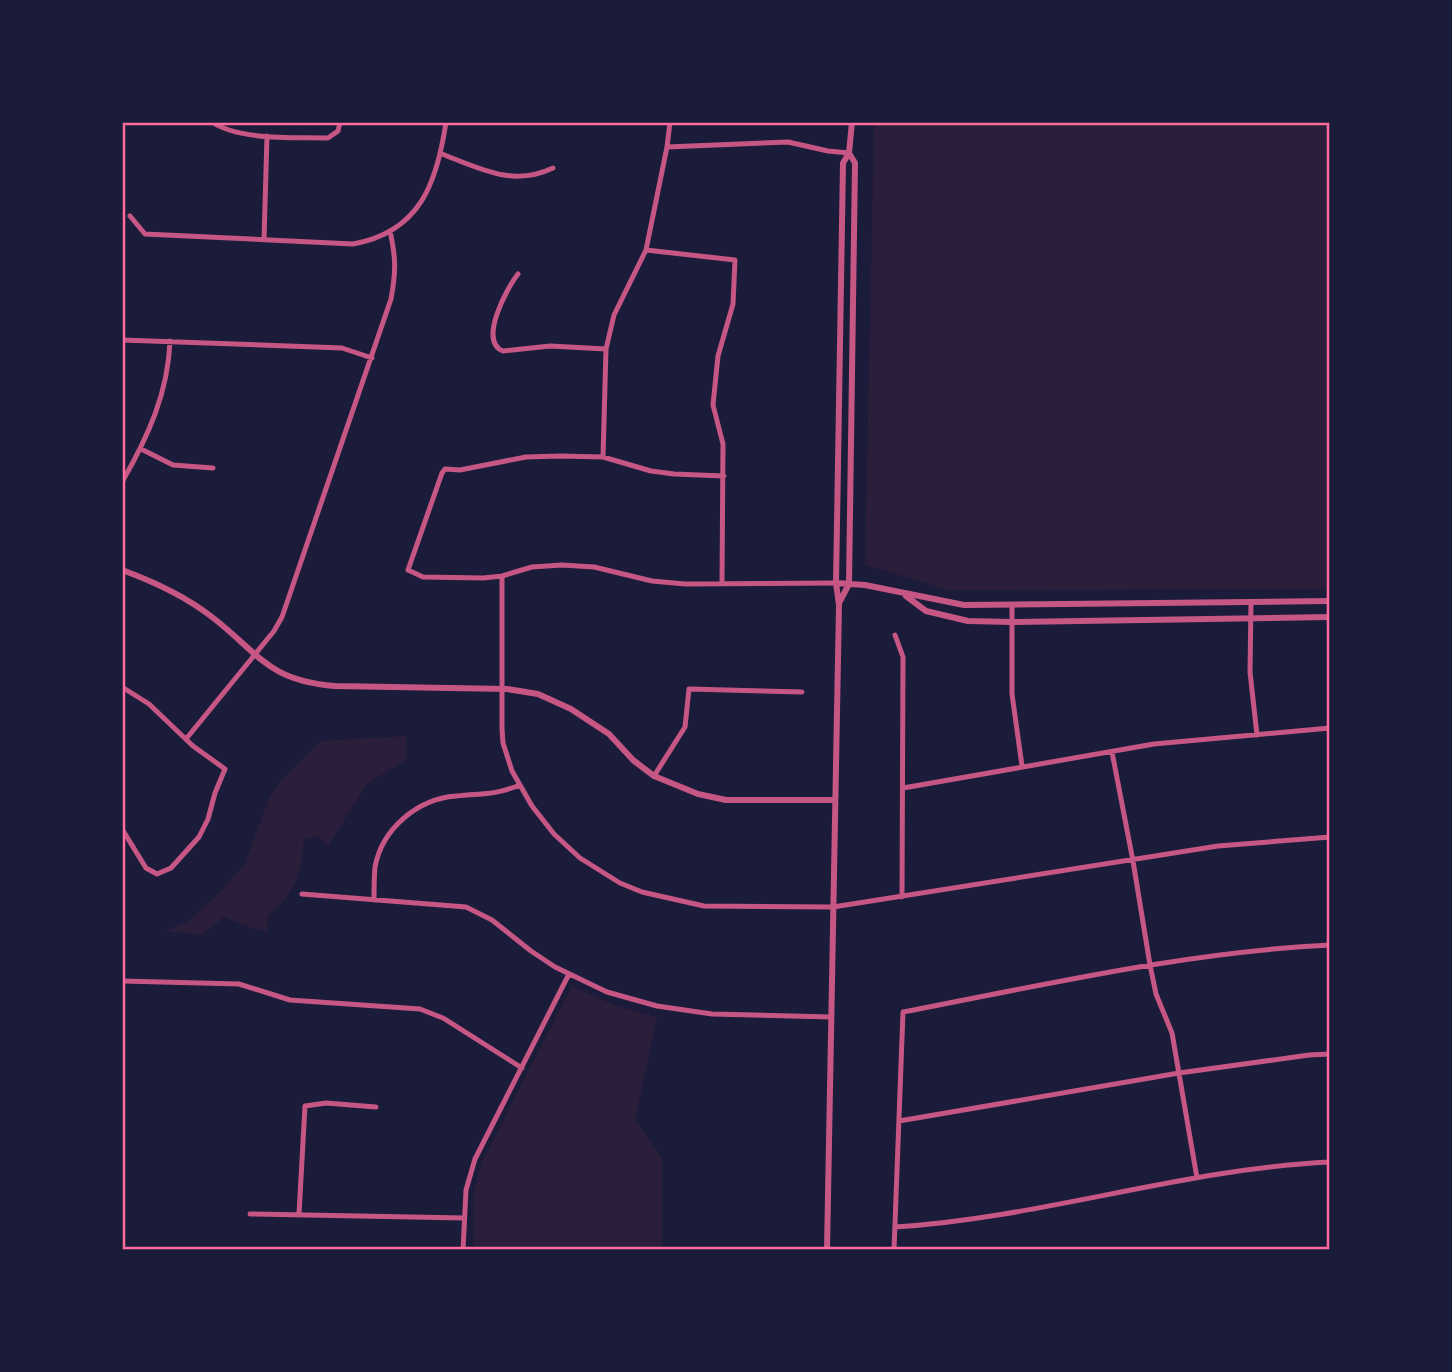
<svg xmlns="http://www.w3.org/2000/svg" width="1452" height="1372" font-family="Lora,serif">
  <rect width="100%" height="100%" fill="#1b1b3a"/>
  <path fill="#2a1e3b" d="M874,123H1329V589L948,590L865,565Z
    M406,736L407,759L367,784L328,846L318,836L304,839C301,875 297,890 269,915L266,932L243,925L224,917L202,935L165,931L189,921L222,890L245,863L269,799L281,780L320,741Z
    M572,986L614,1005L657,1017L635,1120L662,1158V1249H473V1196L481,1164Z"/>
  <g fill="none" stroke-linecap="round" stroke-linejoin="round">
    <path stroke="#c65784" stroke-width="5" d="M212,122C241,141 294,137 328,138L338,131L340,122
      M667,147L788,142L828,151L849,153
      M442,154C481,169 513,187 553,168
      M130,216L145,234L353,244C420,232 437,183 446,122
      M264,240L267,136
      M646,250L735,260L733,304L718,356L713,405L723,444L722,583
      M518,274C507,288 478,341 503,351L550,346L606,349
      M122,340L342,348L372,358
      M141,449L173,465L213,468
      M603,457L606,349L614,315L646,250L667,147L670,122
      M724,476L674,474L651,471L603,457L560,456L526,457L460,470L445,469L442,473L408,570L423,577L483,578L502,576L532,567L562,565L594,567L652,581L685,584L836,583
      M122,482C148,437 168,393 170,341
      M502,576V729L503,743L512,771L532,806L554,834L580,858L620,883L642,892L704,906L833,907L1218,846L1330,837
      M1251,602L1250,672L1257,735
      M1012,605V694L1022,766
      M895,635L903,657L902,897
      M122,687L149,704L193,746L225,769L215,793L208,819L199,837L171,868L157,874L146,868L122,829
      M186,739L274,631L282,617L391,299C396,272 396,258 390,231
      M1112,752L1133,861L1150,965L1156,994L1172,1033L1197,1178
      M654,776L685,727L689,689L802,692
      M903,788L1154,744L1330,728
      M302,894L466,907L492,920L531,951L555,967L607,992L657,1006L712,1014L831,1017
      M374,900C374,889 374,878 375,867C382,829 417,799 456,796C484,793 492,796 520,785
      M122,981L239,984L290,1000L420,1009L443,1018L522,1068
      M899,1121L1179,1073L1309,1055L1330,1054
      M250,1214L464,1218
      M299,1214L305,1106L326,1103L376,1107
      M895,1227C1041,1218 1183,1169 1330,1162
      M463,1250L466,1190L475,1159L569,974
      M894,1250L903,1012C1044,985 1185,952 1330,945"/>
    <path stroke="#c65784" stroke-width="6" d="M122,570C155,582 185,596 212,617C261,655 267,680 335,686L507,689L538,694L571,709L609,734L633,760L654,776L698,794L726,800H834
      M836,583L865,585L964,605L1330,601
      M906,596L926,611L968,621L1011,622L1330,617
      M839,603L849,584L855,163L849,153
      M827,1250L839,605L836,583L843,163L849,153L852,122"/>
  </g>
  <rect width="1452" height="1372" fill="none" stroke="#1b1b3a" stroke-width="248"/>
  <rect x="124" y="124" width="1204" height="1124" fill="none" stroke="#ff6b9d" stroke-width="2.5"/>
</svg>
